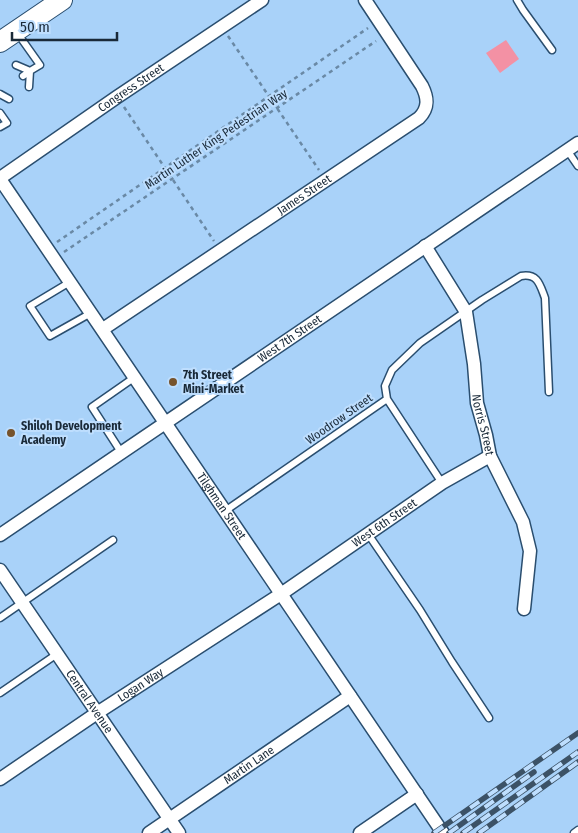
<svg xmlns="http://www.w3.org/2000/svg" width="578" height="833" font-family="'Fira Sans Condensed',sans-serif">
  <rect width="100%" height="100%" fill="#a9d2f9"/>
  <path fill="#f391a4" d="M506,40L519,59L500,73L486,53Z"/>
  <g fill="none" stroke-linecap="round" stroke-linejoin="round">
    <defs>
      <path id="lane" d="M517,0L523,10L552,50
        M18,34L40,65L30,71L29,87
        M16,65L30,71L23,76
        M0,94L9,99
        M0,113L7,123L0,127
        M567,150L578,166
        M70,282L30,306L50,336L91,313
        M387,399L442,483
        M121,452L92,407L135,377
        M225,511L387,399L385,386L392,370L420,343L482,300L521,276C538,273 540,285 545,298L549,392
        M368,534L420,610L452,662L489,718
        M0,618L113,540
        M0,693L57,654
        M574,833L578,830"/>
      <g id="street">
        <path id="s1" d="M0,178L117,97L262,0"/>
        <path id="s2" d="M0,179L443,833"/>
        <path id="s3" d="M425,246L466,312L474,364L477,403L486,435L490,456L523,522L530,551L524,609"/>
        <path id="s4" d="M103,329L419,118C429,108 428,98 422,86L365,0"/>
        <path id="s5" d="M0,535L578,143"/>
        <path id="s6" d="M0,570L179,833"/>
        <path id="s7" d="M0,779L97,713L281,594L442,483L490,456"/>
        <path id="s8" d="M149,833L350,696"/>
        <path d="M360,833L417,794"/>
      </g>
      <path id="primary" d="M0,42L62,0"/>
    </defs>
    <use href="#lane" stroke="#2a4e6f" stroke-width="9"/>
    <use href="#street" stroke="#2a4e6f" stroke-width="15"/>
    <use href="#primary" stroke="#2a4e6f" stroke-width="22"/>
    <path stroke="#6a89a5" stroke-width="2.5" stroke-dasharray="4 4" stroke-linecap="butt" d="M228,36L319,170
      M124,107L214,241
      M57,242L368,28
      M64,252L376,41"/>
    <use href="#lane" stroke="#fff" stroke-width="6"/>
    <use href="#street" stroke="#fff" stroke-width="12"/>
    <use href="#primary" stroke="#fff" stroke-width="20"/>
    <defs>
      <path id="rail" d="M434,833L578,733
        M449,833L534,772
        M463,833L578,752
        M479,833L578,762"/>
    </defs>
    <use href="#rail" stroke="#3c5266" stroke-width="5.5"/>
    <use href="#rail" stroke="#bedefe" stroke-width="4" stroke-dasharray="11" stroke-linecap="butt"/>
  </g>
  <g fill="#76532c" stroke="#bedefe" stroke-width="2">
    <circle cx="173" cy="382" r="5"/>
    <circle cx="11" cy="433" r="5"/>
  </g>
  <g text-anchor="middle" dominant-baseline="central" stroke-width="4" stroke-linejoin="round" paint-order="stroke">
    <g font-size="12" fill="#192938" stroke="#bedefe">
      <text stroke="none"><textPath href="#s1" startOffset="159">Congress Street</textPath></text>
      <text transform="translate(216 139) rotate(-34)">Martin Luther King Pedestrian Way</text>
      <text stroke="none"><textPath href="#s4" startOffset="242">James Street</textPath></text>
      <text stroke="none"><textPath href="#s5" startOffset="350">West 7th Street</textPath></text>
      <text transform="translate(339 419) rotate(-35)">Woodrow Street</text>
      <text stroke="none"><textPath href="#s3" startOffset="192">Norris Street</textPath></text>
      <text stroke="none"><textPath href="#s2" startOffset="395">Tilghman Street</textPath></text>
      <text stroke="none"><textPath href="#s7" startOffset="462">West 6th Street</textPath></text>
      <text stroke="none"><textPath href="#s7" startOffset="169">Logan Way</textPath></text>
      <text stroke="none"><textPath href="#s6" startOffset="159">Central Avenue</textPath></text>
      <text stroke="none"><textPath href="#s8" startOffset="121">Martin Lane</textPath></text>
    </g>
    <g font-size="12" font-weight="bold" fill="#192938" stroke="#bedefe" text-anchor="start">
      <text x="183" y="375">7th Street<tspan x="183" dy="14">Mini-Market</tspan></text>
      <text x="21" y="426">Shiloh Development<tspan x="21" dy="14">Academy</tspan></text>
    </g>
  </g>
  <path d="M12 32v8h105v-8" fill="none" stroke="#192938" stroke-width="2.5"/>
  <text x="20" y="32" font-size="15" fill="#192938" stroke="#bedefe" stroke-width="4" paint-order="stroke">50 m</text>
</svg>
